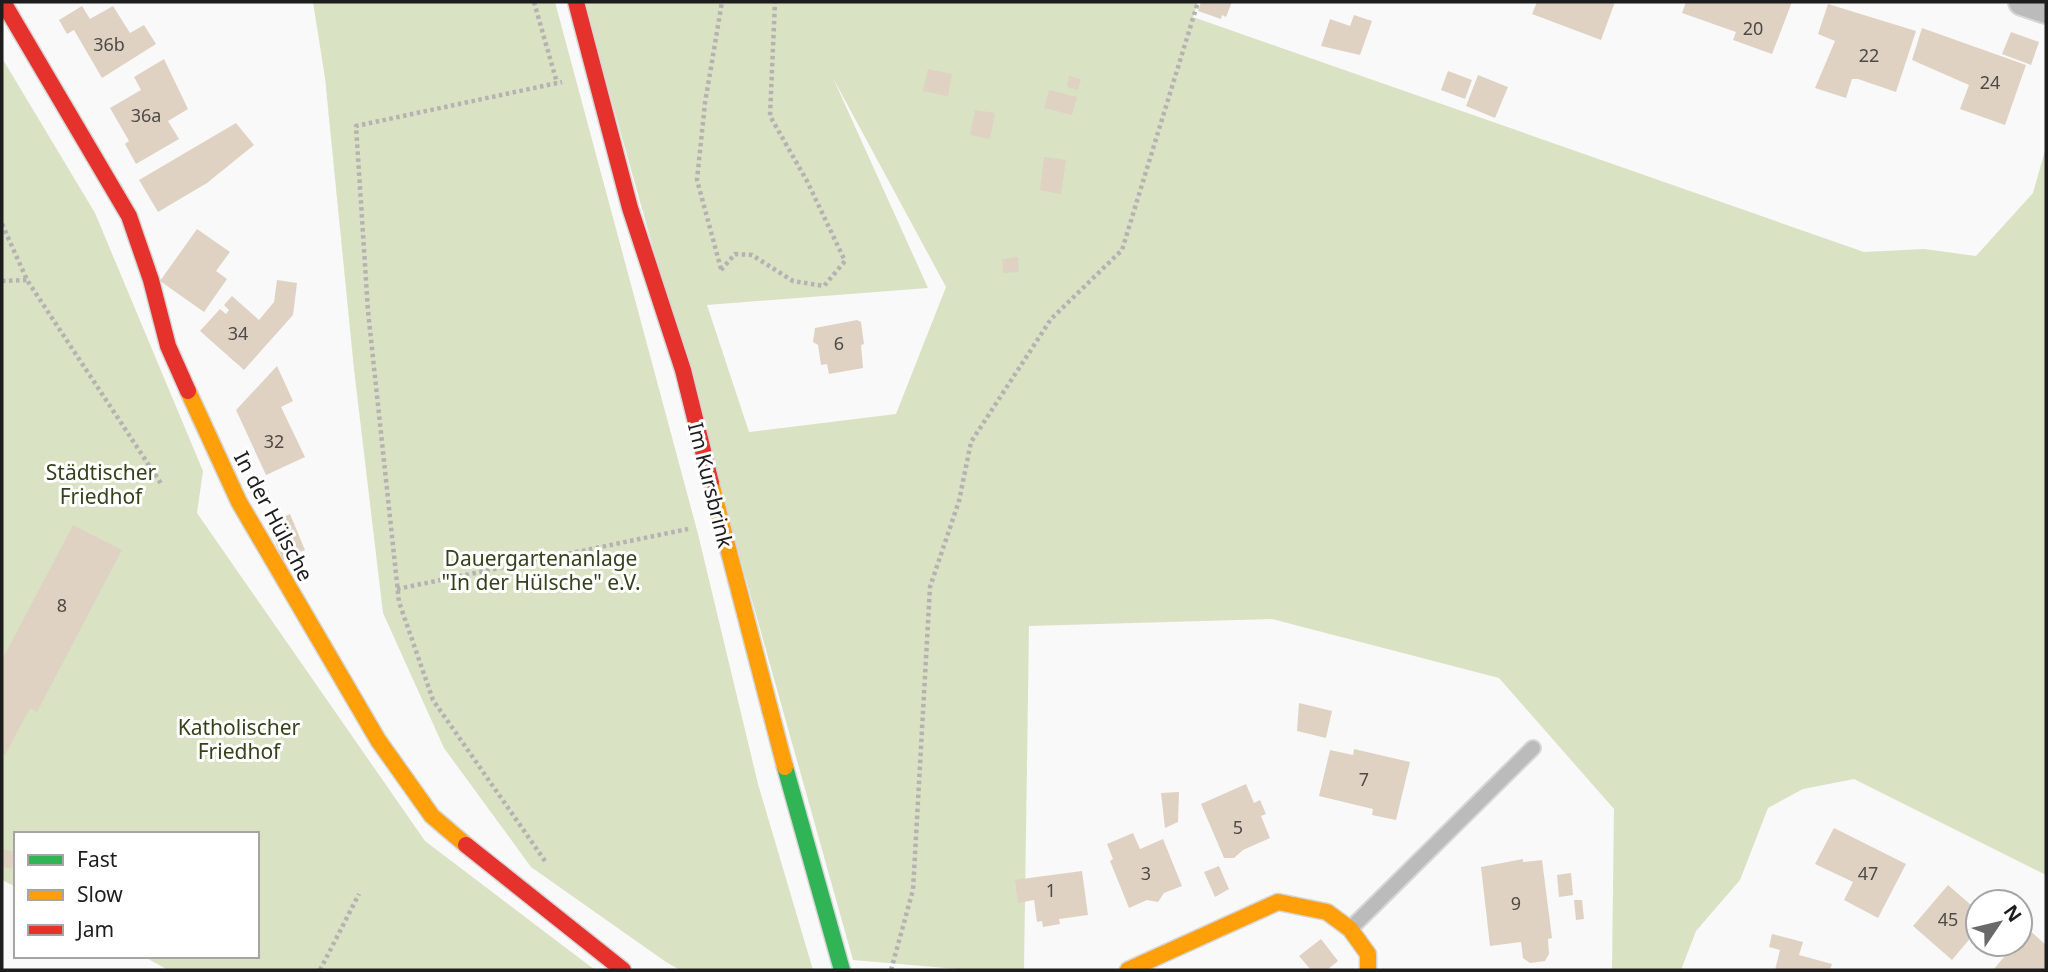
<svg xmlns="http://www.w3.org/2000/svg" width="2048" height="972" font-family="'Noto Sans',sans-serif">
  <rect width="100%" height="100%" fill="#f9f9f9"/>
  <path fill="#d9e2c3" fill-rule="evenodd" d="M313,2H555L698,534L758,784L813,970H680L666,962L531,867L444,748L383,613L354,369L325,78Z
    M584,2H1198L1193,17L1864,252L1924,249L1976,256L2033,193L2046,147V875L1854,779L1803,789L1768,808L1740,880L1696,931L1681,970H1612L1614,809L1499,678L1272,619L1029,626L1024,970H969L853,960ZM833,78L946,287L896,414L749,432L707,305L928,288Z
    M2,58L95,213L203,471L197,513L425,841L595,970H168L143,956H257V834H16V887L2,880Z"/>
  <path fill="#dfd2c3" d="M1201,2H1232L1226,17L1222,15L1221,19L1198,11Z
    M1537,2H1615L1601,40L1532,14Z
    M1686,2H1792L1772,54L1733,40L1736,32L1682,13Z
    M1828,4L1916,31L1896,92L1858,79H1852L1846,98L1815,88L1835,41L1818,34Z
    M82,6L90,19L113,6L130,33L144,25L156,44L102,78L74,30L67,34L59,20Z
    M1354,15L1372,21L1360,55L1321,46L1330,19L1350,26Z
    M1922,28L2026,65L2005,125L1960,109L1969,85L1912,60Z
    M2011,32L2039,42L2031,65L2002,54Z
    M164,59L188,109L168,121L179,139L136,164L125,144L129,141L110,108L141,90L134,77Z
    M928,69L952,74L948,96L923,91Z
    M1448,71L1472,80L1465,99L1441,90Z
    M1478,75L1508,87L1495,118L1466,106Z
    M1069,76L1081,79L1078,90L1067,87Z
    M1049,90L1077,97L1072,115L1044,108Z
    M975,110L995,113L990,139L970,135Z
    M236,123L254,145L207,183L158,212L139,180Z
    M1044,157L1066,160L1061,194L1040,190Z
    M197,229L230,252L216,271L227,279L204,312L160,281Z
    M1018,257L1019,272L1003,273L1002,259Z
    M277,280L297,283L293,315L244,370L200,331L220,309L226,314L229,310L224,305L232,296L259,320L274,302Z
    M857,320L861,322L864,344L861,345L863,368L829,374L827,364L821,365L818,345L813,342L815,328Z
    M277,366L293,401L281,407L305,457L266,475L236,410Z
    M290,514L305,550L283,560L267,524Z
    M73,525L122,550L37,712L30,708L5,755L2,754V660Z
    M1299,703L1332,711L1326,738L1297,731Z
    M1354,749L1410,762L1396,820L1372,815L1373,809L1319,796L1330,750L1353,755Z
    M1246,784L1254,803L1260,800L1266,814L1261,816L1270,838L1243,850L1234,858H1224L1201,804Z
    M1179,792L1178,822L1165,828L1161,793Z
    M1834,828L1906,864L1878,918L1844,900L1853,882L1815,864Z
    M1133,833L1140,849L1163,839L1182,886L1164,893L1158,902L1147,900L1129,908L1110,861L1113,859L1107,844Z
    M2,849L15,852L12,868L2,867Z
    M1523,859V862L1542,860L1552,938L1548,939L1549,954L1545,961L1530,963L1523,958L1521,942L1490,946L1481,867Z
    M1219,866L1229,889L1215,897L1204,872Z
    M1082,871L1088,915L1059,919L1060,924L1043,927L1042,921L1037,922L1034,900L1018,903L1015,880Z
    M1571,873L1573,895L1559,897L1557,875Z
    M1948,885L1978,911V929L1952,960L1913,926Z
    M1574,900H1582L1584,919L1576,920Z
    M2028,929L2046,945V970H1993L2015,944H2020V939Z
    M1772,934L1803,942L1799,955L1832,964L1830,970H1775L1780,950L1769,947Z
    M1321,939L1338,961L1327,970H1311L1299,956Z"/>
  <g fill="none" stroke-linecap="round" stroke-linejoin="round">
    <defs>
      <path id="lane" d="M1351,928L1533,748"/>
      <path id="street" d="M2022,2L2046,10"/>
      <path id="fast" d="M785,767L842,970"/>
      <path id="slow" d="M188,391L239,502L378,740L432,816L466,845
        M711,483L785,767
        M1128,970L1278,902L1327,912L1350,929L1368,954V970"/>
      <path id="jam" d="M3,2L129,216L151,280L168,346L188,391
        M576,2L630,208L683,370L711,483
        M466,845L623,970"/>
    </defs>
    <use href="#lane" stroke="#d6d6d6" stroke-width="18"/>
    <use href="#street" stroke="#d6d6d6" stroke-width="30"/>
    <use href="#fast" stroke="#d6d6d6" stroke-width="19"/>
    <use href="#slow" stroke="#d6d6d6" stroke-width="19"/>
    <use href="#jam" stroke="#d6d6d6" stroke-width="19"/>
    <path stroke="#b3b3b3" stroke-width="4.5" stroke-dasharray="3.5 3.5" stroke-linecap="butt" d="M534,2L557,83
      M2,224L27,280L162,485
      M721,269L697,180L705,103L722,2
      M721,270L735,254L752,255L793,281L824,286L845,261L807,181L770,116L775,2
      M2,281L27,280
      M397,589L688,529
      M545,861L433,700L399,602L368,311L356,126L562,82
      M320,970L359,894
      M891,970L913,890L930,587L959,501L971,442L1051,319L1122,250L1198,2"/>
    <use href="#lane" stroke="#bcbbbb" stroke-width="14"/>
    <use href="#street" stroke="#bcbbbb" stroke-width="26"/>
    <use href="#fast" stroke="#30b455" stroke-width="16"/>
    <use href="#slow" stroke="#ff9f0a" stroke-width="16"/>
    <use href="#jam" stroke="#e5322d" stroke-width="16"/>
  </g>
  <g text-anchor="middle" dominant-baseline="central" stroke-width="6" stroke-linejoin="round" paint-order="stroke">
    <g font-size="18" fill="#4e4a46">
      <text x="1753" y="28">20</text>
      <text x="109" y="44">36b</text>
      <text x="1869" y="55">22</text>
      <text x="1990" y="82">24</text>
      <text x="146" y="115">36a</text>
      <text x="238" y="333">34</text>
      <text x="839" y="343">6</text>
      <text x="274" y="441">32</text>
      <text x="62" y="605">8</text>
      <text x="1364" y="779">7</text>
      <text x="1238" y="827">5</text>
      <text x="1146" y="873">3</text>
      <text x="1868" y="873">47</text>
      <text x="1051" y="890">1</text>
      <text x="1516" y="903">9</text>
      <text x="1948" y="919">45</text>
    </g>
    <g font-size="21" fill="#36401a" stroke="#fff">
      <text x="101" y="472">Städtischer<tspan x="101" dy="24">Friedhof</tspan></text>
      <text x="541" y="558">Dauergartenanlage<tspan x="541" dy="24">"In der Hülsche" e.V.</tspan></text>
      <text x="239" y="727">Katholischer<tspan x="239" dy="24">Friedhof</tspan></text>
    </g>
    <g font-size="21" fill="#1d1d1d" stroke="#fff">
      <text transform="translate(711 485) rotate(76)">Im Kursbrink</text>
      <text transform="translate(274 516) rotate(62)">In der Hülsche</text>
    </g>
  </g>
  <rect width="2048" height="972" fill="none" stroke="#1d1d1d" stroke-width="7"/>
  <rect x="14" y="832" width="245" height="126" fill="#ffffff" stroke="#a5a5a5" stroke-width="2"/>
  <rect x="28" y="855" width="35" height="10" fill="#30b455" stroke="#a5a5a5" stroke-width="2"/>
  <text x="77" y="867" font-size="21" fill="#1d1d1d">Fast</text>
  <rect x="28" y="890" width="35" height="10" fill="#ff9f0a" stroke="#a5a5a5" stroke-width="2"/>
  <text x="77" y="902" font-size="21" fill="#1d1d1d">Slow</text>
  <rect x="28" y="925" width="35" height="10" fill="#e5322d" stroke="#a5a5a5" stroke-width="2"/>
  <text x="77" y="937" font-size="21" fill="#1d1d1d">Jam</text>
  <g transform="translate(1999 923) rotate(55)"><circle r="33" fill="#ffffff" stroke="#a5a5a5" stroke-width="2"/>
  <path d="M0-5L12 26L0 18L-12 26Z" fill="#6a6a6a"/>
  <text y="-10" font-size="19" font-weight="bold" text-anchor="middle" fill="#1d1d1d">N</text>
  </g>
</svg>
